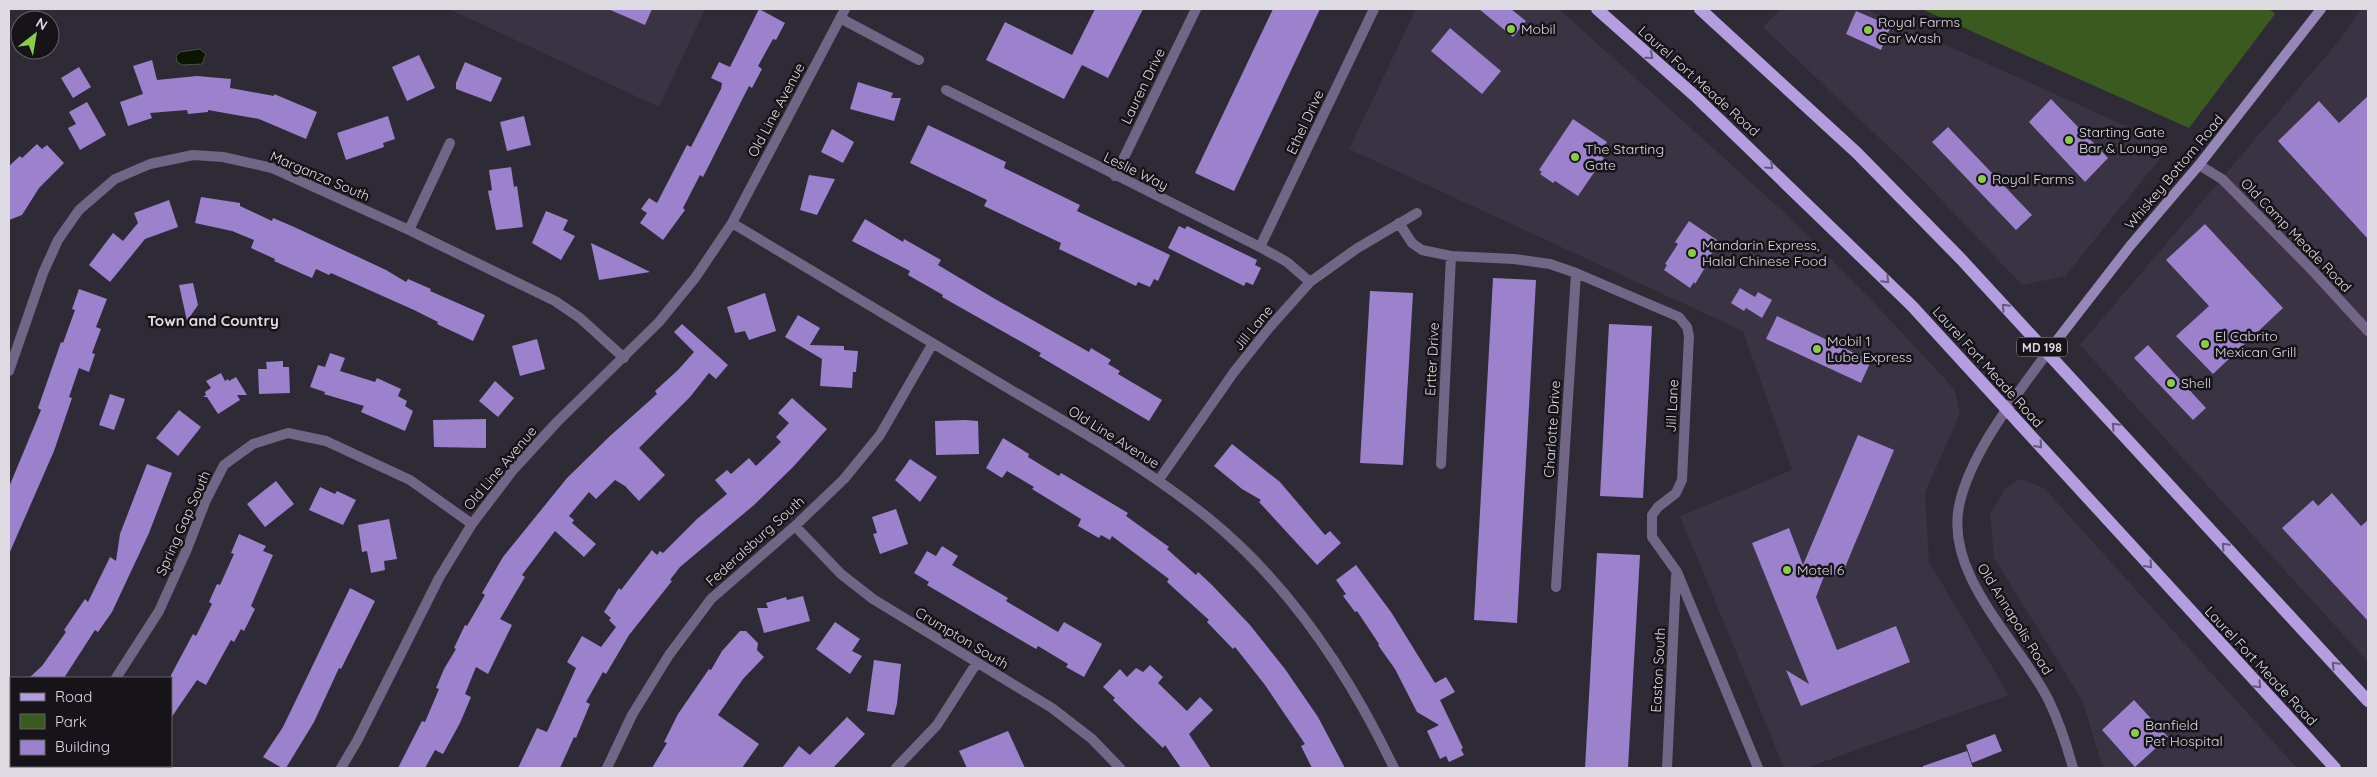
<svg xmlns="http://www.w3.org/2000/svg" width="2377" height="777" font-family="Quicksand,sans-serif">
  <rect width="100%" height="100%" fill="#2f2b36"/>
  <path fill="#393344" d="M449,9H705L659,107Z
    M1416,9H1559L1787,215L1877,306L1954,389L1960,413L1925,493L1929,562L2009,695L1806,768H1784L1680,516L1792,470L1743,331L1349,149Z
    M1781,9H1866L2170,146L2065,276L2022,285L1915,172L1763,27Z
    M2361,9H2368V662L2080,345L2343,36Z
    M2020,479L2044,488L2297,768H2103L2082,700L1994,558L1990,514L2005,489Z"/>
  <path fill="#3b5a1f" d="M1922,9H2269L2275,14L2189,128Z"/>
  <path fill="#0b1602" stroke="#4a5145" d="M200,49L206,54L202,64L182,65L177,62L176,56L180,52Z"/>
  <path fill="#9c81cc" d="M608,9H652L645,25Z
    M759,9L785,23L776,40L773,39L758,66L762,69L752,88L749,86L703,177L700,175L683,208L685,210L663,240L640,223L647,213L641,209L649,198L657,203L687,145L691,147L721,89L722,83L711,78L719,62L730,67Z
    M1095,9H1143L1108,78L1082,65L1064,99L986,60L1005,22L1072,55Z
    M1273,9H1320L1234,191L1195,173Z
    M1479,9H1511L1526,21L1513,37Z
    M1856,11L1891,26L1881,50L1846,34Z
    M1450,28L1501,71L1482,94L1431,51Z
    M419,55L435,88L407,101L392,67Z
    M152,60L157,80L197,76L231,79L230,88L274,96V94L317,112L306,139L259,119L208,110V112L188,114L187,110L150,113L152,118L128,126L120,102L143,94L133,66Z
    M465,62L502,78L491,102L456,89V83Z
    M79,67L91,87L73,98L61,78Z
    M858,82L893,93L891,98H901L894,121L850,109Z
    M2368,96V239L2278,141L2319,101L2339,123Z
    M2051,99L2108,158L2085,182L2029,122Z
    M87,102L106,135L80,150L68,128L76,124L69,112Z
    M388,116L395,139L383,143L384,147L346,160L337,133Z
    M524,116L531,145L507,151L500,122Z
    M1573,119L1607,142L1599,155L1604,158L1578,196L1555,181L1553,183L1540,174L1542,172L1539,170Z
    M928,125L1006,162L1004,168L1080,205L1077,211L1170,255L1158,281L1154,279L1150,287L1138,282L1136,286L1059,249L1061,243L984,206L987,200L910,163Z
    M1948,127L2032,215L2016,230L1932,142Z
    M832,129L854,142L843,163L821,152Z
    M37,144L42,149L47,145L64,163L39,188L22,215L9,220V166L20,156L22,158Z
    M511,167L514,187L517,186L523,227L496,230L488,191L492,190L489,170Z
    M809,175L835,179L817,215L800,210Z
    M201,197L240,203V206L272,221L273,218L292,226L386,270L406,282L408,279L431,289L430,291L485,315L473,341L437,324L438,322L414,310L331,273L329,275L316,269L312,278L274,261L275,259L251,248L254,240L232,231L195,223Z
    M169,200L178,227L145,239L110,282L89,265L113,233L123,241L138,223L134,213Z
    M546,211L568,220L563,230L575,236L561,260L532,243Z
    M865,219L903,242L904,239L941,260L938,265L995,299L1089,352L1091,348L1111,360L1108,364L1120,371L1118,374L1162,400L1149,421L1039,356L1041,353L942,297L943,295L908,275L910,271L852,241Z
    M1689,221L1720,242L1705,263L1706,266L1695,284L1694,282L1690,288L1664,270L1667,265L1665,264L1678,244L1675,242Z
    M2205,224L2283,308L2213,374L2176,336L2209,306L2166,260Z
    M1179,226L1185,229L1187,226L1257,260L1255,265L1261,268L1253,285L1246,282L1244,286L1168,248Z
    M591,243L608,251L650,272L599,280Z
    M1493,278L1536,280L1517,623L1474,620Z
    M193,283L198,305L187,321L179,285Z
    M1740,288L1755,297L1758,292L1772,300L1762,318L1746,308L1744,311L1731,303Z
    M79,289L107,299L96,327L101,329L92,353L95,354L89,372L79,368L69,397L72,398L54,451L9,554V487L41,410L38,408L61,342L63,343L75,310L72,309Z
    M1370,291L1413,293L1403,465L1360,463Z
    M765,293L776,331L749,340L745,331L735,333L727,307Z
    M798,315L820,328L810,345L844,346V350L858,351L856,372H853L852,388L820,386L822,359L785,337Z
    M1777,316L1871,361L1861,383L1766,339Z
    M682,324L728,365L716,379L709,373L690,397L639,448L665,475L639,501L625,486L615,480L596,499L589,492L569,516L574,520L572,523L596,544L584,557L555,531L522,575L525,577L500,619L512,625L488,674L476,667L465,694L471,697L460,723L443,754L435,750L425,768H398L422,721L425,722L439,689L436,688L444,669L456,649L454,648L465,625L467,626L485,595L482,593L503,557L567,478L610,436L657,394L655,391L678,370L694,352L674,332Z
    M1609,324L1652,326L1643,498L1600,496Z
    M537,339L545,369L520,376L512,346Z
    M2148,345L2206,408L2193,420L2134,358Z
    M330,353L345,358L340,371L375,382L377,378L401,389L398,396L407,401L405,406L413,411L405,431L361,412L364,406L324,394L325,392L310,387L318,365L325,367Z
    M283,361V367H289L290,393L259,394L258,369H267L266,362Z
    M221,373L225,381L228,379L229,381L236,377L247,395H237L240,400L218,414L207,397H203L206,395L205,392L211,388L206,381Z
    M495,381L514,398L498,417L479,401Z
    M110,394L125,399L114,430L99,425Z
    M792,398L827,429L793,467L754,505L680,567L670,580L672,581L629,635L606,674L603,672L586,702L590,704L576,738L574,737L560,768H518L537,728L547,732L576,668L567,662L582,636L601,647L616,627L609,620L611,618L604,612L619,588L621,590L652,550L657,555L660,551L663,553L697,519L727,494L715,480L727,470L731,474L749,458L756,466L781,442L776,437L789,423L778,413Z
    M179,410L201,427L178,456L156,438Z
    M486,419V448L434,447L433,420Z
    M965,420L978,421L979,454L936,455L935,421Z
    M1858,435L1894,450L1841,577L1826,571L1816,597L1837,650L1896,626L1910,662L1801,706L1786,670L1809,684L1752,543L1789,528L1803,565Z
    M1003,438L1029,454L1028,457L1059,476L1061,473L1128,513L1126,516L1169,547L1167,549L1196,575L1198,572L1212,585L1250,625L1285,669L1318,717L1345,768H1312L1301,746L1305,744L1265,685L1235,647L1233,649L1207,622L1209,620L1167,582L1169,579L1112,536L1110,540L1101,535L1099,538L1078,526L1081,519L1032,489L1034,487L1007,471L1002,478L986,468Z
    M1232,444L1280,482L1325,535L1330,531L1341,543L1317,565L1259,502L1261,500L1242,489L1214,466Z
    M910,459L937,477L920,502L895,480Z
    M147,464L172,473L149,533L112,612L98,632L95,630L64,678H29L42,666L66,632L64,630L85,599L88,602L110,557L116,561L120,534Z
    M276,481L294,504L265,527L247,504Z
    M320,487L335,494L337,491L356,500L343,525L309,510Z
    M2332,493L2361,526L2368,520V621L2282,528L2313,500L2318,506Z
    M896,509L908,544L880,554L873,534L877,533L872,517Z
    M389,519L397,559L384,561L385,570L371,573L367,551L362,552L358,525Z
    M239,534L266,546L263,551L273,555L251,606L255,609L244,631L241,629L234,642L231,640L206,685L197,680L171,718V675L193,634L196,636L212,604L209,602L217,584L220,585L234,554L231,553Z
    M942,546L958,556L952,565L1008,598L1006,601L1058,632L1064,622L1102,644L1084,677L1066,667L1068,664L1038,646L1036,649L927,585L929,582L914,573L927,551L936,556Z
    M1597,553L1640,555L1628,768H1585Z
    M1356,565L1391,612L1435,683L1446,677L1455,692L1440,700L1463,748L1461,749L1464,755L1449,762L1446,756L1440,759L1427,731L1439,725L1417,712L1395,669L1378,645L1379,644L1357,611L1355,612L1343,596L1346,594L1336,580Z
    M350,588L375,601L341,669L339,668L314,722L286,768H282L263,757L283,727Z
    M803,596L810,621L764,633L757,608H768L766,603L786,597L787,600Z
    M835,622L860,639L852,651L862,656L850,674L816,649Z
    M740,631H746L758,643L757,650L764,657L743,679L718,715L759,744L742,768H652L667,743L664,742L678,714L709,669L711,670L722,651Z
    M874,660L901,664L897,704L894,715L867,711Z
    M1150,665L1163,677L1158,683L1187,711L1200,697L1213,710L1189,734L1211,768H1181L1165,745L1163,748L1113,700L1115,698L1103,687L1120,669L1127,677L1136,668L1143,672Z
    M2134,700L2168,737L2135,767L2102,730Z
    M847,717L865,734L833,768H782L799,746L810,755Z
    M1008,731L1025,768H967L959,751Z
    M1995,734L2002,751L1972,763L1966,745Z
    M1967,751L1973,768H1923V766Z"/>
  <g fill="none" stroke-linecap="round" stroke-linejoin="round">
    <path stroke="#716686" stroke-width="10" d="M840,18L919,60
      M946,90L1260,247L1287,262L1310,282
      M2199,165L2222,179L2312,270L2368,331
      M1115,176L1196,9
      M732,223C825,278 918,334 1011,390C1078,429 1146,468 1207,517C1289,583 1349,674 1394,768
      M1399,223L1412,243L1422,250L1451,256L1514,259L1550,264L1576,273L1679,317L1687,327L1689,336L1682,480L1676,493L1658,507L1652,515V537L1677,572L1758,768
      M409,230L450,143
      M1260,247L1374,9
      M2047,353C2016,396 1970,453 1959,506C1945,577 2020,642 2049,701C2059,722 2067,746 2073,768
      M9,371L43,273L58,240L79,210L115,179L150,164L193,155L223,157L272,168L409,230L555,301L580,318L624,358
      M1441,464L1451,256
      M1158,481L1234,372L1269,328L1310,282L1356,249L1417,213
      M795,526L841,574L873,599L1052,708L1092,739L1120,768
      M1556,587L1576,273
      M116,678L159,611L187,549L206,500L224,465L253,444L288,433L326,441L410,480L472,524
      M39,768L42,766
      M341,768L357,741L439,578L472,524L513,470L557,422L659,322L695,278L732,223L845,9
      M607,768L632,715L669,655L711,599L795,526L844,479L880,435L933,343
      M896,768L937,725L976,664
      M1667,768L1676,576"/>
    <path stroke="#9786b8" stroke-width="10" d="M2047,353L2130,246L2199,165L2321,9"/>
    <path stroke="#b49edf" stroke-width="12" d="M1597,9L1695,96L1912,306L2335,768
      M1700,9L1857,153L1960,258L2368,701"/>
  </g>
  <defs><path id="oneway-chevron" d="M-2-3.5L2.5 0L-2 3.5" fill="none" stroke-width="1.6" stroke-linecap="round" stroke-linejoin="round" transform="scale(1.25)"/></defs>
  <g stroke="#65597c">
    <use href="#oneway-chevron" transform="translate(1650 56) rotate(41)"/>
    <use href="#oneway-chevron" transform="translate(1770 166) rotate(43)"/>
    <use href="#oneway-chevron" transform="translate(1886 280) rotate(45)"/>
    <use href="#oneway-chevron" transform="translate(2005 307) rotate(-133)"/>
    <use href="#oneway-chevron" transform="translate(2115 426) rotate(-133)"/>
    <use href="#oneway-chevron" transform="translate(2039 445) rotate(48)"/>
    <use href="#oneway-chevron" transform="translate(2225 546) rotate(-133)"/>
    <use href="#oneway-chevron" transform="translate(2149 565) rotate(48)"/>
    <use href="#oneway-chevron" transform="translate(2335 665) rotate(-133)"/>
    <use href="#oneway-chevron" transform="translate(2258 685) rotate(47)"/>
  </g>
  <g fill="#8ace48" stroke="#161419" stroke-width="2">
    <circle cx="1511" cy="29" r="5"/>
    <circle cx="1868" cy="30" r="5"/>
    <circle cx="2069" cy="140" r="5"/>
    <circle cx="1575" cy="157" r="5"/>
    <circle cx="1982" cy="179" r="5"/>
    <circle cx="1692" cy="253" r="5"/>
    <circle cx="2205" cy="344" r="5"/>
    <circle cx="1817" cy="349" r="5"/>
    <circle cx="2171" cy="383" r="5"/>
    <circle cx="1787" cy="570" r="5"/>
    <circle cx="2135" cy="733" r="5"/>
  </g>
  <g text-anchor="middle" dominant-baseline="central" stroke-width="5" stroke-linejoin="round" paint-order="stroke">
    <rect fill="#161419" stroke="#a19fa6" stroke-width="1" x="2017" y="337.5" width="50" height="19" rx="4"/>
    <g font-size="12" font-weight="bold" fill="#dddae2">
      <text x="2042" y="347">MD 198</text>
    </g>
    <g font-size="14" fill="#dddae2" stroke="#161419" text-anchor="start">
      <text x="1878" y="22">Royal Farms<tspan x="1878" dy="16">Car Wash</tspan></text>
      <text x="1521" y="29">Mobil</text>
      <text x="2079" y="132">Starting Gate<tspan x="2079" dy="16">Bar &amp; Lounge</tspan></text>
      <text x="1585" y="149">The Starting<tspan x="1585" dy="16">Gate</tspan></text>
      <text x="1992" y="179">Royal Farms</text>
      <text x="1702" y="245">Mandarin Express,<tspan x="1702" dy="16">Halal Chinese Food</tspan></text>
      <text x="2215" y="336">El Cabrito<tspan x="2215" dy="16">Mexican Grill</tspan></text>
      <text x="1827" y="341">Mobil 1<tspan x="1827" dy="16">Lube Express</tspan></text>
      <text x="2181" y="383">Shell</text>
      <text x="1797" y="570">Motel 6</text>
      <text x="2145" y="725">Banfield<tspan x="2145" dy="16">Pet Hospital</tspan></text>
    </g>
    <g font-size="14" fill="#dddae2" stroke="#161419">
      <text transform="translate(1699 81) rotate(42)">Laurel Fort Meade Road</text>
      <text transform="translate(1143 86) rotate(-64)">Lauren Drive</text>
      <text transform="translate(776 110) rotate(-62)">Old Line Avenue</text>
      <text transform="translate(1305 122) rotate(-65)">Ethel Drive</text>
      <text transform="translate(1136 171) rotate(26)">Leslie Way</text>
      <text transform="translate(2174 172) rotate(-50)">Whiskey Bottom Road</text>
      <text transform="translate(320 176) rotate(23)">Marganza South</text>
      <text transform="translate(2296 235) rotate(46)">Old Camp Meade Road</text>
      <text transform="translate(1253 328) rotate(-51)">Jill Lane</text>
      <text transform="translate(1432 359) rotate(-87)">Ertter Drive</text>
      <text transform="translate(1988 367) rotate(48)">Laurel Fort Meade Road</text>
      <text transform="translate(1672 406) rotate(-87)">Jill Lane</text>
      <text transform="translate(1552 429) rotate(-86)">Charlotte Drive</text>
      <text transform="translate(1114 437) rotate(32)">Old Line Avenue</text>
      <text transform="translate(500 468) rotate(-50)">Old Line Avenue</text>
      <text transform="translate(183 523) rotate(-66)">Spring Gap South</text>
      <text transform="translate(755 541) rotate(-42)">Federalsburg South</text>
      <text transform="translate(2015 619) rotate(58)">Old Annapolis Road</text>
      <text transform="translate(962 638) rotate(31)">Crumpton South</text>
      <text transform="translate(2261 666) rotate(47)">Laurel Fort Meade Road</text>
      <text transform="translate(1658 670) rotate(-87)">Easton South</text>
    </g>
    <g font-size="15" font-weight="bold" fill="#dddae2" stroke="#161419">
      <text x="213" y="320">Town and Country</text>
    </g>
  </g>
  <rect width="2377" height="777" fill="none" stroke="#dddae2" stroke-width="20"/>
  <rect x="10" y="677" width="162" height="90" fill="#161419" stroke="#666369"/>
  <rect x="20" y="693" width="25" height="8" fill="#b49edf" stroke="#666369"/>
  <text x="55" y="702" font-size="15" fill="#dddae2">Road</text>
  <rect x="20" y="714" width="25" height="15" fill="#3b5a1f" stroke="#666369"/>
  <text x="55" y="727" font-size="15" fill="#dddae2">Park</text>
  <rect x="20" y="740" width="25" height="15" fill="#9c81cc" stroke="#666369"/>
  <text x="55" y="752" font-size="15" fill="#dddae2">Building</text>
  <g transform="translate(35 35) rotate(31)"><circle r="24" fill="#161419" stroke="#666369"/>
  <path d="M0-4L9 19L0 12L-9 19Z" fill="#8ace48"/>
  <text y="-8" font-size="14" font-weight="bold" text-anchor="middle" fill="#dddae2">N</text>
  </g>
</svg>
